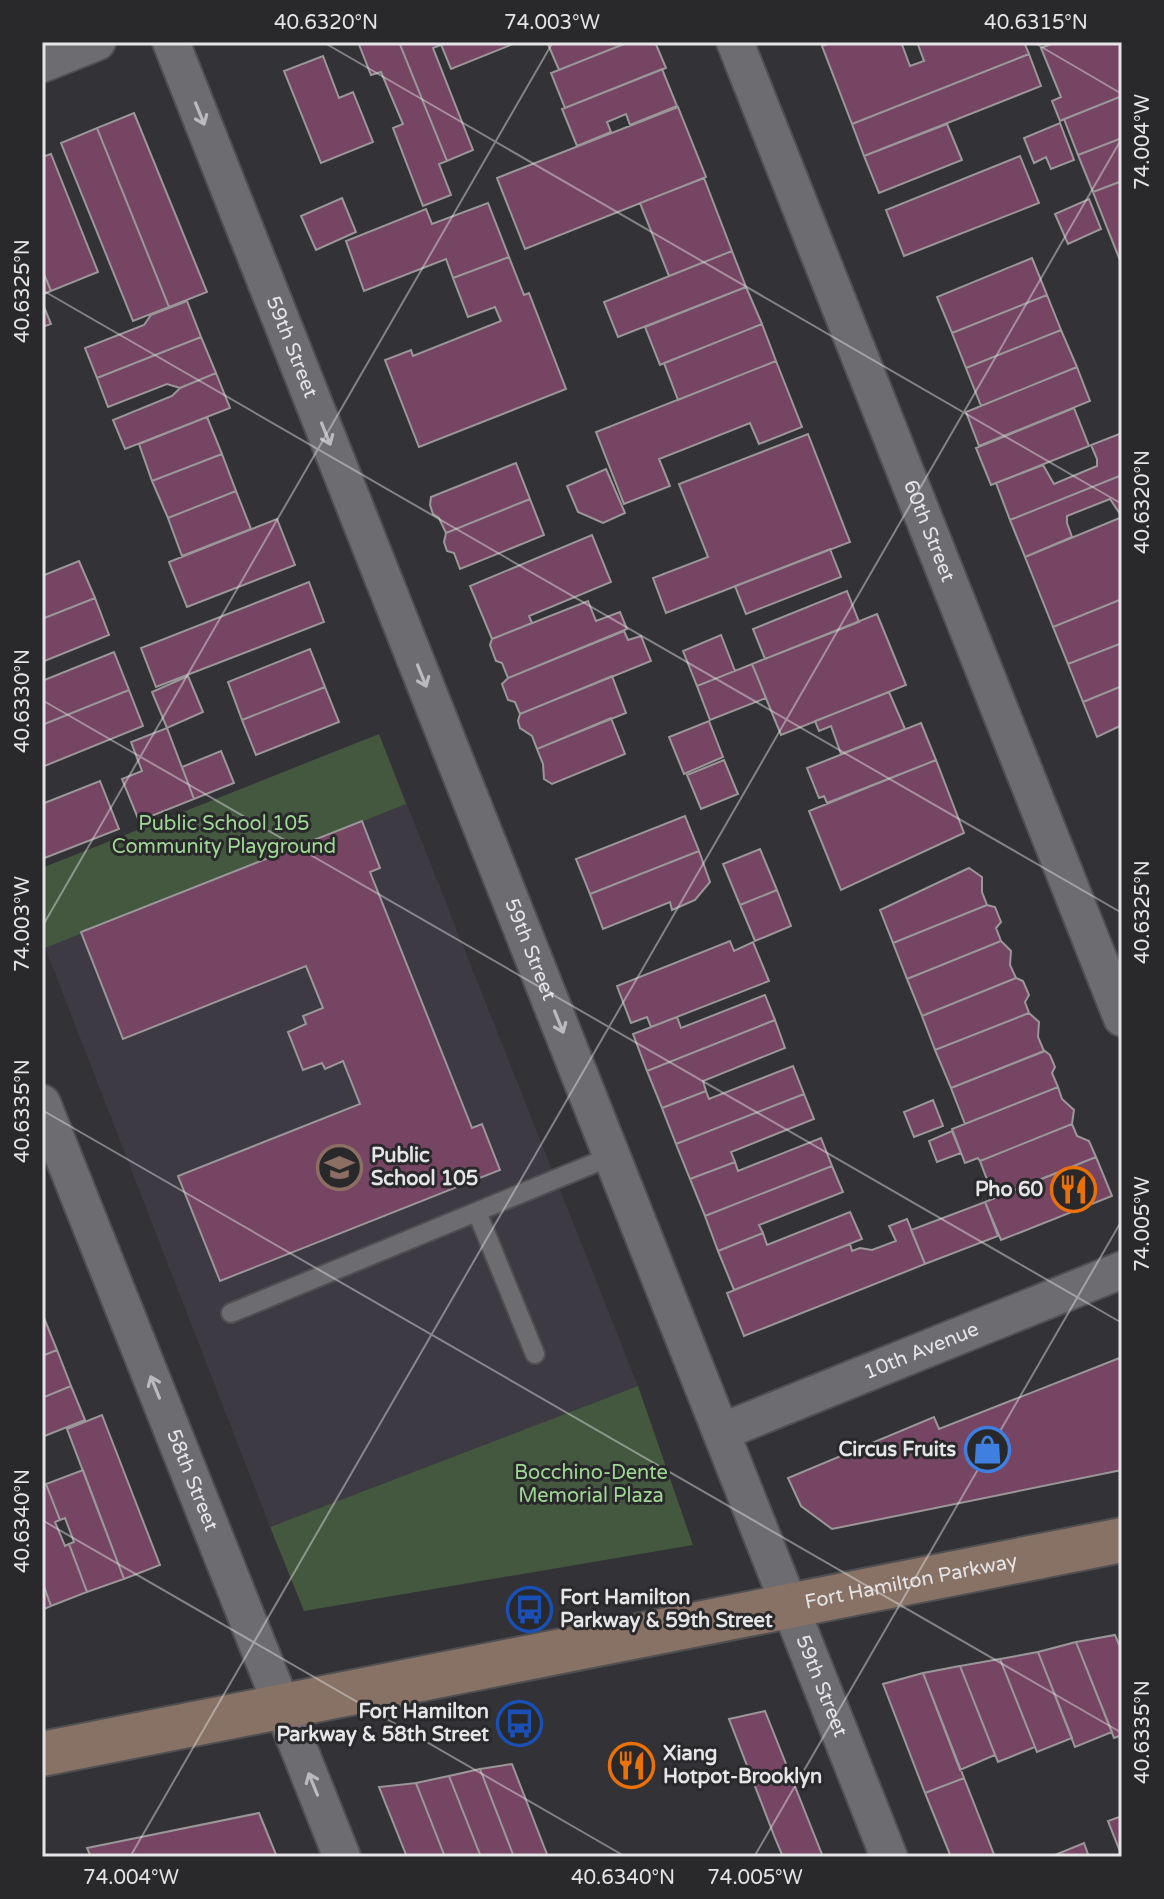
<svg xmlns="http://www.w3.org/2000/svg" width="1164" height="1899" font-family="'Varela Round',sans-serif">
  <rect width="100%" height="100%" fill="#333236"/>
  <path fill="#3d3a43" d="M379,734L638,1386L270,1527L42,940V868Z"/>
  <path fill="#43583f" d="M379,734L406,804L45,948L42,940V868Z
    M638,1386L693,1545L304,1611L270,1527Z"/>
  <path fill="#754563" stroke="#9b9799" stroke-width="2" d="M358,42H399L447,161L439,164L451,195L423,206L393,128L403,124L381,72L371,75Z
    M399,42H440L441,45L433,48L473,150L447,161Z
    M440,42H518L451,69Z
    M547,42H629L559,70Z
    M629,42H655L666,68L565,108L551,73Z
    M833,42H901L910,66L924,61L917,42H1024L1029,54L852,124L822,46Z
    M1056,42H1122V96L1060,121L1052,101L1061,97L1041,48Z
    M1029,54L1041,86L864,156L852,124Z
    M323,56L339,98L353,92L373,142L321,163L284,71Z
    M662,69L677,106L630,125L626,114L607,122L611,132L577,146L562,109Z
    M1122,96V138L1078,155L1064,119Z
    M678,107L706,177L525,249L497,178Z
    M134,113L207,292L169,307L97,128Z
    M1060,123L1074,160L1051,169L1046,157L1034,163L1024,138Z
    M947,124L962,160L879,193L864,156Z
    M97,128L169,307L133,321L61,143Z
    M1122,138V181L1093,192L1078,155Z
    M51,154L98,272L51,291L42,269V157Z
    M1020,156L1039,203L904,256L886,210Z
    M704,178L732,251L669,276L640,203Z
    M1122,181V262L1121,263L1093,192Z
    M342,198L356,232L316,250L301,216Z
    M1089,199L1101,229L1068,244L1055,214Z
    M488,203L509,257L453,278L446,259L364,291L346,241L426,209L432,224Z
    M732,251L746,287L618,337L604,302Z
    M509,257L524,295L529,293L566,389L419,447L385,360L411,350L413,356L501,321L495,307L468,317L453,278Z
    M1032,258L1047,295L952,333L937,297Z
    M42,269L51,291L42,295Z
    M746,287L762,324L660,365L645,327Z
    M1047,295L1061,330L966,368L952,333Z
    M187,301L201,337L97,378L85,348L144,325L151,315Z
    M42,302L51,324L42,327Z
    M762,324L776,361L678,400L664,363Z
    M1061,330L1077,367L981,406L966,368Z
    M201,337L216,373L180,388L167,384L108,407L97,378Z
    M776,361L802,427L759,444L750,423L659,459L670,486L624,504L596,432Z
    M1077,367L1090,401L979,446L966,412Z
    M216,373L230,408L125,449L113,420L172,396L180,388Z
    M1074,408L1089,446L991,485L976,448Z
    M207,417L222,454L152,481L139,444Z
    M1122,433V475L1010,520L996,483L1043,465L1054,484L1097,466V459L1091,445Z
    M808,434L850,542L666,613L653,578L708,557L679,484Z
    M222,454L236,491L168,518L152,481Z
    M516,463L530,499L446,533L439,518L433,514L430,505L431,497Z
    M606,469L625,513L603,523L578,512L567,486Z
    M1122,475V517L1110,499L1067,516V523L1072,537L1025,557L1010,520Z
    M236,491L251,529L182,556L168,518Z
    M530,499L544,535L460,569L454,553L447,551L444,542L446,533Z
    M1122,517V599L1053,627L1025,557Z
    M277,519L295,565L187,607L169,562Z
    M592,535L611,582L529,616L532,623L492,639L470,586Z
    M830,549L841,577L746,614L735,586Z
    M79,561L95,598L42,619V576Z
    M309,582L324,622L156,687L141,648Z
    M847,591L859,622L765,659L753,629Z
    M95,598L109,635L42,662V619Z
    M1122,599V643L1068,664L1053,627Z
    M588,601L596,621L620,612L627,629L508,678L502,663L496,661L490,645L492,639Z
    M877,614L906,685L781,735L752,664Z
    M624,631L628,640L641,636L651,661L520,714L515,702L508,700L502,684L508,678Z
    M721,635L735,671L697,686L683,651Z
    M1122,643V686L1083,702L1068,664Z
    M310,649L325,687L242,720L228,682Z
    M114,652L129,690L42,725V681Z
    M752,664L766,698L710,720L697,686Z
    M188,676L203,712L167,728L152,692Z
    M612,676L626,713L537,749L532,736L520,728L518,721L520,714Z
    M1122,686V725L1097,737L1083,702Z
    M325,687L339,722L256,755L242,720Z
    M129,690L143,726L42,767V725Z
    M889,692L905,729L841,754L831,726L819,731L815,721Z
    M611,718L625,754L552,784L544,779L543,764L537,749Z
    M709,721L723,757L684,774L669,737Z
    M921,723L936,760L827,803L824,796L819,798L807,768Z
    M167,728L194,799L139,821L122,779L142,771L131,742Z
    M221,751L234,783L194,799L182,767Z
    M724,760L738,794L701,809L687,775Z
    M936,760L964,833L841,890L809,811Z
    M100,781L119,829L42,859V804Z
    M685,816L699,851L590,894L576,859Z
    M362,821L380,868L370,872L472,1128L482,1124L500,1170L220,1281L178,1176L360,1104L343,1061L325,1069L322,1063L303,1070L288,1032L306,1024L303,1016L323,1008L306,966L123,1039L81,932Z
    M760,849L777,890L740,905L723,864Z
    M699,851L710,882L695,900L672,910L670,902L603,929L590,894Z
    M969,868L982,877V892L987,905L893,943L880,910Z
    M777,890L791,926L755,941L740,905Z
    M987,905L995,907L1001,922L996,928L1001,941L907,979L893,943Z
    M730,941L734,951L753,942L769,981L651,1027L647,1017L631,1023L617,986Z
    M1001,941L1011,951L1010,965L1016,978L922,1016L907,979Z
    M1016,978L1023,981L1029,995L1025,1002L1029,1013L935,1050L922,1016Z
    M765,995L775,1020L647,1071L633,1034L677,1017L681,1028Z
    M1029,1013L1039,1022L1038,1037L1044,1051L951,1088L935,1050Z
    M775,1020L785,1048L703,1081L706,1091L662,1108L647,1071Z
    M1045,1051L1050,1055L1055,1067L1052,1073L1058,1087L965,1124L951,1088Z
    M793,1066L804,1094L676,1144L662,1108L706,1091L709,1099Z
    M1058,1087L1062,1099L1074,1110L1072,1124L980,1161L978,1158L965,1163L952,1129Z
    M804,1094L814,1119L731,1152L735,1162L690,1179L676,1144Z
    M933,1100L943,1126L914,1137L904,1112Z
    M1072,1124L1077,1136L1089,1141L1096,1157L994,1198L980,1161Z
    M952,1131L961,1153L937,1162L929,1141Z
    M821,1138L832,1166L705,1216L690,1179L735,1162L738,1171Z
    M1096,1157L1112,1196L1001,1240L985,1202Z
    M832,1166L843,1192L759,1225L763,1233L718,1251L705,1216Z
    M985,1202L998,1236L925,1264L911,1230Z
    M850,1212L862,1239L734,1290L718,1251L763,1233L767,1245Z
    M907,1219L925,1264L744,1336L727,1293L850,1244L852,1251L860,1248L872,1250L896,1241L889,1226Z
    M42,1313L57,1350L42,1356Z
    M57,1350L71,1386L42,1398V1356Z
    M1122,1357V1470L832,1529L801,1506L788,1478L934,1417L939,1429Z
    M71,1386L85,1420L42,1437V1398Z
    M102,1415L160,1565L124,1579L67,1429Z
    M83,1470L124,1579L87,1592L69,1544L74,1542L65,1518L60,1520L46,1484Z
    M46,1484L60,1520L55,1522L65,1546L69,1544L87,1592L51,1606L42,1581V1486Z
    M42,1581L51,1606L42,1610Z
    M1115,1635L1122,1652V1735L1114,1738L1076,1642Z
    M1076,1642L1112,1732L1075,1747L1038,1652Z
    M1038,1652L1072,1738L1037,1752L1000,1659Z
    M1000,1659L1035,1747L998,1762L960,1666Z
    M960,1666L995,1755L960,1770L923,1673Z
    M923,1673L964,1778L925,1793L883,1684Z
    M765,1711L823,1857H783L775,1838L729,1719Z
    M512,1764L548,1857H514L480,1769Z
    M480,1769L514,1857H481L449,1776Z
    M449,1776L481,1857H445L416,1783Z
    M964,1778L995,1857H951L925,1793Z
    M416,1783L445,1857H407L379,1787Z
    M259,1813L277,1857H91L87,1848Z
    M1122,1816V1854H1121L1108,1821Z
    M1084,1843L1089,1857H1050Z"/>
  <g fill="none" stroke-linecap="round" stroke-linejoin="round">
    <defs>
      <path id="lane" d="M477,1212L535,1354
        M231,1313L612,1156"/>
      <g id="street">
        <path id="s1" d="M171,42L889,1857"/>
        <path id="s2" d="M735,42L1122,1018"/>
        <path d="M42,64L97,42"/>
        <path id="s3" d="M42,1103L342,1857"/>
        <path id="s4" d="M721,1432L1122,1270"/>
      </g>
      <g id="secondary">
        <path id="s5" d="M42,1754L1122,1540"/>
      </g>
    </defs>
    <use href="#lane" stroke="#504f52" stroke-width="22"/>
    <use href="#street" stroke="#504f52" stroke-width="40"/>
    <use href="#secondary" stroke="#504f52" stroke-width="48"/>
    <use href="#lane" stroke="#6d6c70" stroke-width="18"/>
    <use href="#street" stroke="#6d6c70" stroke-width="36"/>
    <use href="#secondary" stroke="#887265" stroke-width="44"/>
  </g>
  <defs><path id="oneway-shaft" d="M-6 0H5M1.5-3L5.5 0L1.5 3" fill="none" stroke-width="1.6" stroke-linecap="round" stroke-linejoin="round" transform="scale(2)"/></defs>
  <g stroke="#bbbbbd">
    <use href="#oneway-shaft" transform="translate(200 114) rotate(68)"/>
    <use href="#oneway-shaft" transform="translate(326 434) rotate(68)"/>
    <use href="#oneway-shaft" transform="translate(422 676) rotate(68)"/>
    <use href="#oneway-shaft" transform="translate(559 1022) rotate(68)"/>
    <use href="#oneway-shaft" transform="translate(155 1387) rotate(-112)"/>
    <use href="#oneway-shaft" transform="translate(313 1784) rotate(-112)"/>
  </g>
  <path fill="none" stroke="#e5e5e7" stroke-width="2" stroke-opacity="0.45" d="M323,42L1122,504M1033,42L1122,94M42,290L1122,913M42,700L1122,1323M42,927L553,42M42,1110L1122,1733M42,1520L626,1857M130,1857L1122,138M754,1857L1122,1220"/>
  <defs>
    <symbol id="school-ring" viewBox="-11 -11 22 22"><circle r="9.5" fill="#29282b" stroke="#8d6e63" stroke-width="1.5"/><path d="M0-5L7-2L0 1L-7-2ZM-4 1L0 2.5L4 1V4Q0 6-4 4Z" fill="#8d6e63"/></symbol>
    <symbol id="restaurant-ring" viewBox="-11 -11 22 22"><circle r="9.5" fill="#29282b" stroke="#e8710a" stroke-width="1.5"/><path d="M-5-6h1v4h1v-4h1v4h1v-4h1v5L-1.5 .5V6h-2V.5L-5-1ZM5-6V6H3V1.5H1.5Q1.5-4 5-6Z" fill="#e8710a"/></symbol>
    <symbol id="shop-ring" viewBox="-11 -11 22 22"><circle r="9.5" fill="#29282b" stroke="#3f7fe0" stroke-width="1.5"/><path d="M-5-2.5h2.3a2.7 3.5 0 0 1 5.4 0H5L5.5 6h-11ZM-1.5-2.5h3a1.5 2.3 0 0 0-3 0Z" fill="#3f7fe0"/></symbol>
    <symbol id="bus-ring" viewBox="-11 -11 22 22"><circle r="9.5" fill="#29282b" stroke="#1a4fb4" stroke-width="1.5"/><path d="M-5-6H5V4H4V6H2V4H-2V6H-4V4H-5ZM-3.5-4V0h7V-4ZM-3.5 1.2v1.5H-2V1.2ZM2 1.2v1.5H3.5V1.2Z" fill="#1a4fb4"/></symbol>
  </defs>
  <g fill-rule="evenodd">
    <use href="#school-ring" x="314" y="1142" width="51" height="51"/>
    <use href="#restaurant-ring" x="1048" y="1164" width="51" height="51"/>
    <use href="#shop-ring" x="962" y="1424" width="51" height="51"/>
    <use href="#bus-ring" x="504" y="1584" width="51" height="51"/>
    <use href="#bus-ring" x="494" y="1698" width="51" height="51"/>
    <use href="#restaurant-ring" x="606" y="1740" width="51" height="51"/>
  </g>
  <g text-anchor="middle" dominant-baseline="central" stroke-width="6" stroke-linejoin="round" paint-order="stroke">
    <g font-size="20" fill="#e5e5e7" stroke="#29282b">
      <text stroke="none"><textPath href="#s1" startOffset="328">59th Street</textPath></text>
      <text stroke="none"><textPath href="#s2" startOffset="526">60th Street</textPath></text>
      <text stroke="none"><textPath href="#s1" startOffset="976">59th Street</textPath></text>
      <text stroke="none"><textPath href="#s4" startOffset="216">10th Avenue</textPath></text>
      <text stroke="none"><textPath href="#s3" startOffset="406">58th Street</textPath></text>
      <text stroke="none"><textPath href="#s5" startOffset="886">Fort Hamilton Parkway</textPath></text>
      <text stroke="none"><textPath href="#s1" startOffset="1768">59th Street</textPath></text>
    </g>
    <g font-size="20" fill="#a0d895" stroke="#29282b">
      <text x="224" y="824">Public School 105<tspan x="224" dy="23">Community Playground</tspan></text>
      <text x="591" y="1473">Bocchino-Dente<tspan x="591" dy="23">Memorial Plaza</tspan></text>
    </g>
    <g font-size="20" font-weight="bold" fill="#e5e5e7" stroke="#29282b" text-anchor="start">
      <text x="371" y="1156">Public<tspan x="371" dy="23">School 105</tspan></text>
      <text x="1043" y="1190" text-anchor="end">Pho 60</text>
      <text x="956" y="1450" text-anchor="end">Circus Fruits</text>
      <text x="560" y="1598">Fort Hamilton<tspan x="560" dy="23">Parkway &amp; 59th Street</tspan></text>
      <text x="489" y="1712" text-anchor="end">Fort Hamilton<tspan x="489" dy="23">Parkway &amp; 58th Street</tspan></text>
      <text x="663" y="1754">Xiang<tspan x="663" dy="23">Hotpot-Brooklyn</tspan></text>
    </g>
  </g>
  <rect width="1164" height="1899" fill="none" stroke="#29282b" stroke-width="88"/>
  <rect x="44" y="44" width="1076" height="1811" fill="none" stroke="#e5e5e7" stroke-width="3"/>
  <g font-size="20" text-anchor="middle" fill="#e5e5e7">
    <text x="326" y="29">40.6320°N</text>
    <text x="552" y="29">74.003°W</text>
    <text x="1036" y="29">40.6315°N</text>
    <text transform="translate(1142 142) rotate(-90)" y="7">74.004°W</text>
    <text transform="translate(22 291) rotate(-90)" y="7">40.6325°N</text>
    <text transform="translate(1142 502) rotate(-90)" y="7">40.6320°N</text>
    <text transform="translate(22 701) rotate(-90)" y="7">40.6330°N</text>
    <text transform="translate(1142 912) rotate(-90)" y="7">40.6325°N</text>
    <text transform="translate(22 924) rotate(-90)" y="7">74.003°W</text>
    <text transform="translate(22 1111) rotate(-90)" y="7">40.6335°N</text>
    <text transform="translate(1142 1224) rotate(-90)" y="7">74.005°W</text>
    <text transform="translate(22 1521) rotate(-90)" y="7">40.6340°N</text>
    <text transform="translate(1142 1732) rotate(-90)" y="7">40.6335°N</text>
    <text x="131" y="1884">74.004°W</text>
    <text x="623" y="1884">40.6340°N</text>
    <text x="755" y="1884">74.005°W</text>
  </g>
</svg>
